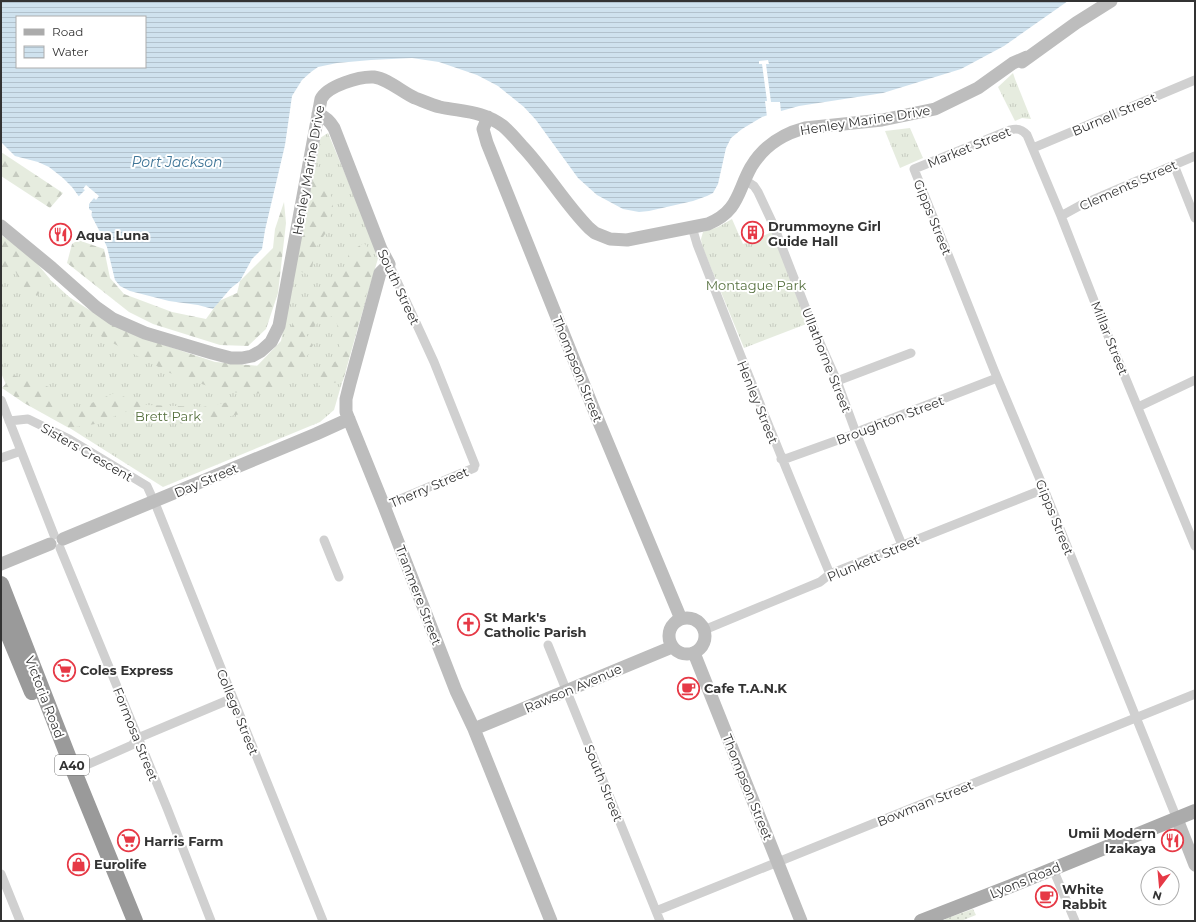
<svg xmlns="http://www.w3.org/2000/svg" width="1196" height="922" font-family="Montserrat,sans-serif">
  <defs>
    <pattern id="grass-tufts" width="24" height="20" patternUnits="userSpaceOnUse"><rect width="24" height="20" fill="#e6ecdf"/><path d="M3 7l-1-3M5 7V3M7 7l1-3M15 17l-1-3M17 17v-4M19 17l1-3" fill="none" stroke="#c6cbc0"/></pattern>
    <pattern id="forest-firs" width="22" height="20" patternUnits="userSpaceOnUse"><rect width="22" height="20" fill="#e6ecdf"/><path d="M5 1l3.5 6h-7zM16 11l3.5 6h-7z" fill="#c6cbc0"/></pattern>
    <pattern id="garden-dots" width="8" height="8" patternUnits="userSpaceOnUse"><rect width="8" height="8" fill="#e6ecdf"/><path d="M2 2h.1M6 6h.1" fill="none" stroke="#c6cbc0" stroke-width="1.8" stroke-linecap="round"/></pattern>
    <pattern id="water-rules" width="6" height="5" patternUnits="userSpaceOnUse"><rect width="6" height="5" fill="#cfe2ee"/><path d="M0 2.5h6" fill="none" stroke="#b2c2cd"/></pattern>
  </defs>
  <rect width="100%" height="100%" fill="#fff"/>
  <path fill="url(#grass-tufts)" d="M1013,73L1015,79L1031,119L1022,118L1015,121L998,87Z
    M910,128L923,158L900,168L885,131Z
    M328,133L379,255L334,410L320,422L163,487L8,389L1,373V241L4,240L55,284L93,319L197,361L257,366L281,341L320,138Z
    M732,219L743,244L772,232L809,323L744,348L702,246L701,239L703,232L718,227Z"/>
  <path fill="url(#forest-firs)" d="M1,152L63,193L50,208L1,176Z
    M312,179L329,183L333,207L327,231L315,249L311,276L295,269Z
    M284,202L286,223L278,293L266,329L248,346L220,345L153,324L129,312L67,263L72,244L78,240L104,249L110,278L124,294L172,312L206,319L219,301L237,293L240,281L273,248L275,229Z
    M1,235L30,255L50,279L37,296L23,286L12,265L1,271Z
    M364,243L376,259L343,381L318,386V372L339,359L340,339L335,315L321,320L306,334L313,345L298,373L271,394L225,392L170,373L105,339L63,308L66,295L113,325L167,346L215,362L260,366L283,345L297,314L317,289L345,272L349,252Z
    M13,375L49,387V401L76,410L114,393L147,405L203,407L229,402L245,413L188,425L128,411L95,424L69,428L24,403L2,388Z"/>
  <path fill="url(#garden-dots)" d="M973,909L976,915L961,921H946L945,919Z"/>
  <path fill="url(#water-rules)" fill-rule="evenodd" d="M1,1H1068L1004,46L961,69L883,93L799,106L774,113L762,117L742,129L731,138L726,148L718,184L713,193L707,196L693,201L649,211L639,212L623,209L597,195L578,178L536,120L524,107L498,86L477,75L439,62L412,58L371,60L337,63L318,67L311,72L302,80L292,96L285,145L265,230L262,249L252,259L240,281L231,288L213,309L198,305L169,301L130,291L120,286L115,280L107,247L100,232L88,209L72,187L63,178L49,167L38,162L15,156L1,142ZM17,17H145V67H17Z"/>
  <path fill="#fff" d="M768,60L769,64H766L771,102H780L781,112L767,117L765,101H767L762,64H759V61Z
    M86,185L99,196L96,200L94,198L89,204V209L92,211L91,218L78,197L85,190L83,189Z"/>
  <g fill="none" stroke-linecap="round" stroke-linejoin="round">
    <path stroke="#d0d0d0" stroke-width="9" d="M1033,148L1195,80
      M1174,165L1195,218
      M745,180L754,186L758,192L773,224L813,327L837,381L856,433L902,545
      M1061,216L1081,205L1195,156
      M692,227L697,244C740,355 784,465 830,574
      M389,264L434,362L475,465
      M837,381L911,353
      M1,400L54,535
      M1138,407L1195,380
      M9,421L28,419L69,439L147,486L157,508L233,698L323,921
      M1,458L21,451
      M781,459L788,458L852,435L862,430L997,378
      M384,506L474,468
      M324,540L339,577
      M60,548L167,808L211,921
      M704,630L820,582L830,574L1044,489
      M548,645L660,921
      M75,774L82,767L132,745L138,738L233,698
      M1177,819L1044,489L994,370L914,169L1010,130C1017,128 1022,129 1027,135L1061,216L1104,326L1195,546
      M1053,869L1075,921
      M1,874L20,921
      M656,911L1195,694"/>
    <path stroke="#bdbdbd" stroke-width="13" d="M1022,62L1076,23L1111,1
      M318,114C326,117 330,121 334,128L381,249L389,264L380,273L350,383L346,399V412L384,506L456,691L474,729L551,921
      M488,117L483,129L487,143L596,415L681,619
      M1,226L52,268L96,307L113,319L145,333L212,353L231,358H242L252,356L261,351L271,342L279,326L321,99C327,86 360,76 374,77C388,79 402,92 415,98C423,101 432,105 440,107C464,112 483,111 503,126C510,132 516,139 522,146C546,171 565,204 589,228L595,233L610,239L627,240L708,224C739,211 737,192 751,167C763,147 782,134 805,128L882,120L935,109L978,88L1013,63L1027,57
      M63,539L316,434L349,419
      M1,564L50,544
      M669 636a18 18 0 1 1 36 0a18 18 0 1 1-36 0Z
      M694,653L801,921
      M474,729L672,647
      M1177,819L1195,865"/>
    <path stroke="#ababab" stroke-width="14" d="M921,921L1011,886L1195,811"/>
    <path stroke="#9a9a9a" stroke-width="16" d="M1,584L75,774L135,921
      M1,617L32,692"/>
  </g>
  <defs>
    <symbol id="building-ring" viewBox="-11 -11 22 22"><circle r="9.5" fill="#fff" stroke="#e63946" stroke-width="1.5"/><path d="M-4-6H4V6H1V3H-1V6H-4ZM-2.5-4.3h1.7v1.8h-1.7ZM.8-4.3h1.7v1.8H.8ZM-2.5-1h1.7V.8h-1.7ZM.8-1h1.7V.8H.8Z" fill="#e63946"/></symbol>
    <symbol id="restaurant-ring" viewBox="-11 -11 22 22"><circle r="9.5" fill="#fff" stroke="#e63946" stroke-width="1.5"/><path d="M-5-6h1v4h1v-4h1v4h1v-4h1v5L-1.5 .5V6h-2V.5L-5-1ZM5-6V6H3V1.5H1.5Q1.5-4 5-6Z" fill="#e63946"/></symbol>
    <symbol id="church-ring" viewBox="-11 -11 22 22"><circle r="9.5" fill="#fff" stroke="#e63946" stroke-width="1.5"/><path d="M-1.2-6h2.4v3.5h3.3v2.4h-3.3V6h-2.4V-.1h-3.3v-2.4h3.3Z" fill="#e63946"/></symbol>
    <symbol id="supermarket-ring" viewBox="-11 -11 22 22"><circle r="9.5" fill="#fff" stroke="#e63946" stroke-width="1.5"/><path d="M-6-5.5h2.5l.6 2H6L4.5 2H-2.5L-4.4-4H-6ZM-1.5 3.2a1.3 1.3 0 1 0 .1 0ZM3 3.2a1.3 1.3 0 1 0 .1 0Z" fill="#e63946"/></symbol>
    <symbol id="cafe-ring" viewBox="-11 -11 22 22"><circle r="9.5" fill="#fff" stroke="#e63946" stroke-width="1.5"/><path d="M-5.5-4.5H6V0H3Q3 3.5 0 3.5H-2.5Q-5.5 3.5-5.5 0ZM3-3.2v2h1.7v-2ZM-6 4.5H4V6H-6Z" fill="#e63946"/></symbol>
    <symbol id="shop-ring" viewBox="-11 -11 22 22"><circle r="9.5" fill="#fff" stroke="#e63946" stroke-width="1.5"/><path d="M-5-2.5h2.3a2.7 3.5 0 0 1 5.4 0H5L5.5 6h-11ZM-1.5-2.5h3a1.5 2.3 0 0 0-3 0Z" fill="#e63946"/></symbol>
  </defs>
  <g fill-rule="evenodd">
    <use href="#building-ring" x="740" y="220" width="25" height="25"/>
    <use href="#restaurant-ring" x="48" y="222" width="25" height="25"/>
    <use href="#church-ring" x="456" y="612" width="25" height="25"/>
    <use href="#supermarket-ring" x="52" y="658" width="25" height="25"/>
    <use href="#cafe-ring" x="676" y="676" width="25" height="25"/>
    <use href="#restaurant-ring" x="1160" y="828" width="25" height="25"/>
    <use href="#supermarket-ring" x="116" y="828" width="25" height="25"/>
    <use href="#shop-ring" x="66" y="852" width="25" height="25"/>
    <use href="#cafe-ring" x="1034" y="884" width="25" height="25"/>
  </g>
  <g text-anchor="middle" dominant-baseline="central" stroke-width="4" stroke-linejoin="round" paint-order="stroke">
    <rect fill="#fff" stroke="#707070" stroke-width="1" x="55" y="755" width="34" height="20" rx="3"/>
    <g font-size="12" font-weight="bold" fill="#333">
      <text x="72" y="765">A40</text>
    </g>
    <g font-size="13" fill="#333" stroke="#fff">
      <text transform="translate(1114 114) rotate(-23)">Burnell Street</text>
      <text transform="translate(865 120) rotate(-9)">Henley Marine Drive</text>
      <text transform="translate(969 147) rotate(-22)">Market Street</text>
      <text transform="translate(308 170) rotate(-80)">Henley Marine Drive</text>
      <text transform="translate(1128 185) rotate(-24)">Clements Street</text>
      <text transform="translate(933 217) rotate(68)">Gipps Street</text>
      <text transform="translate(399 287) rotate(65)">South Street</text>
      <text transform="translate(1110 338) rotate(68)">Millar Street</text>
      <text transform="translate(827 360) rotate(68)">Ullathorne Street</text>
      <text transform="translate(578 369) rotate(68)">Thompson Street</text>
      <text transform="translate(758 402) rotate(68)">Henley Street</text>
      <text transform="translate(890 420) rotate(-21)">Broughton Street</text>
      <text transform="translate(87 452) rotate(30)">Sisters Crescent</text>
      <text transform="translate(206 480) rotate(-23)">Day Street</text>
      <text transform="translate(429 487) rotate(-23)">Therry Street</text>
      <text transform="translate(1055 517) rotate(68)">Gipps Street</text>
      <text transform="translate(873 558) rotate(-23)">Plunkett Street</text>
      <text transform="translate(419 595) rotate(69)">Tranmere Street</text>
      <text transform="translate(573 688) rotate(-23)">Rawson Avenue</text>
      <text transform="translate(45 697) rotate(69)">Victoria Road</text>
      <text transform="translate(238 712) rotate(68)">College Street</text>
      <text transform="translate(136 734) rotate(68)">Formosa Street</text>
      <text transform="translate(604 783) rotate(68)">South Street</text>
      <text transform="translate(748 787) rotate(68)">Thompson Street</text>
      <text transform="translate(925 803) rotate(-22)">Bowman Street</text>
      <text transform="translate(1025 880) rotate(-22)">Lyons Road</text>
    </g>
    <g font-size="13" font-weight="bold" fill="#333" stroke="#fff" text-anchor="start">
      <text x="768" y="226">Drummoyne Girl<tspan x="768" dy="15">Guide Hall</tspan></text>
      <text x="76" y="235">Aqua Luna</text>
      <text x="484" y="617">St Mark's<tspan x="484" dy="15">Catholic Parish</tspan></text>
      <text x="80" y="670">Coles Express</text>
      <text x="704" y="688">Cafe T.A.N.K</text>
      <text x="1156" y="833" text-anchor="end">Umii Modern<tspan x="1156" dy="15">Izakaya</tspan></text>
      <text x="144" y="841">Harris Farm</text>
      <text x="94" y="864">Eurolife</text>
      <text x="1062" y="889">White<tspan x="1062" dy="15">Rabbit</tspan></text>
    </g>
    <g font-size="13" fill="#56703f" stroke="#fff">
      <text x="756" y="285">Montague Park</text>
      <text x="168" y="416">Brett Park</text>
    </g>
    <g font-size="14" font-style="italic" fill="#3f7597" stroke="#fff">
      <text x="177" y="162">Port Jackson</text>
    </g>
  </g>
  <rect width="1196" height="922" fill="none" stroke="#333333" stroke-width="4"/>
  <rect x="16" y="16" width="130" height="52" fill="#ffffff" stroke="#adadad"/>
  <rect x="24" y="29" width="20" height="6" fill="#ababab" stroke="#adadad"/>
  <text x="52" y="36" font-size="12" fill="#333333">Road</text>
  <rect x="24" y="46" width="20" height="12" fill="url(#water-rules)" stroke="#adadad"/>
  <text x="52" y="56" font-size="12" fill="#333333">Water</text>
  <g transform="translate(1160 886) rotate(196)"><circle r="19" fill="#ffffff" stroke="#adadad"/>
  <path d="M0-3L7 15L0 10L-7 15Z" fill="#e63946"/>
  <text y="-6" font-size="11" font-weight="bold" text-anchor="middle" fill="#333333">N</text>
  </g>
</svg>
